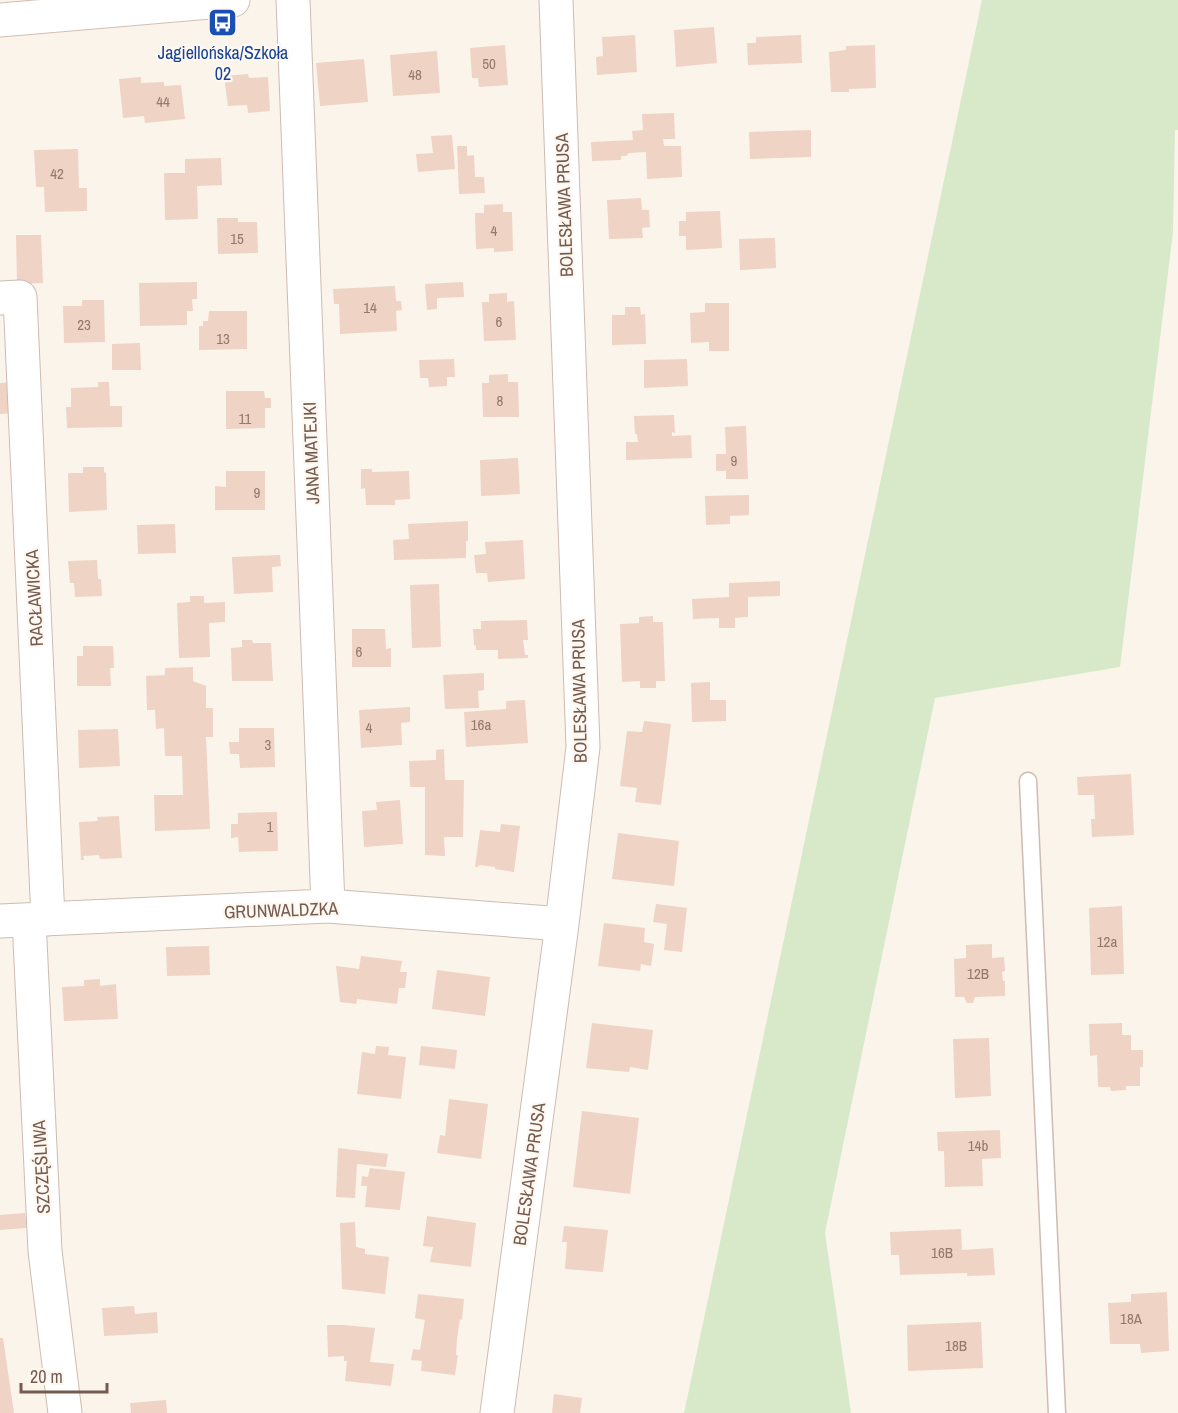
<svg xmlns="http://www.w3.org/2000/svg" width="1178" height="1413" font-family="'Archivo Narrow',sans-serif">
  <rect width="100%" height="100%" fill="#fbf4eb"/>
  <path fill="#d8e9ca" d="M982,0H1178V130H1175L1173,232L1120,667L935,698L825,1233L851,1413H684Z"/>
  <path fill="#efd3c4" d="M714,27L717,63L676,67L674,30Z
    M635,35L637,72L597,75L596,57L603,56L602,37Z
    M801,35L802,63L748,65L747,43H756V37Z
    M505,45L508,85L479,87L478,78H472L470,48Z
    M875,45L876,88L849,89V92H831L829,52L846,50V46Z
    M437,51L440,93L393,96L390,55Z
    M364,59L368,102L320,106L316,63Z
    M248,74L249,78L268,77L270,111L248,113L247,105L228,106L224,76Z
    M141,77V83L164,82V86L181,85L185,119L145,123L144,116L123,118L119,79Z
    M674,113L675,139H663L664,146H681L682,177L647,179L646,152L629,153L626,156H621V160L592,161L591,142L633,140L632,131L643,130L642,114Z
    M811,130V157L750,159L749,132Z
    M452,135L455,169L418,172L416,154L433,153L431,136Z
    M457,146H467V156L474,155L475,177H484L485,193L459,194Z
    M78,149L79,188H87V211L45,212L44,187H36L34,150Z
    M221,158L222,185L197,186L198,219L165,220L164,173H185V159Z
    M641,198L642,210H649L650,227L642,228L643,238L609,239L607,200Z
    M503,204V212H512L513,251L494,252V248L476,249L475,213H484V205Z
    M720,211L722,248L686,250V236H679V221H686V212Z
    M217,218H238V222H257L258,253L218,254Z
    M16,235H41L43,283L17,284Z
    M775,238L776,268L740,270L739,239Z
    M197,282V299H192L193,311H187V325L140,326L139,283Z
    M463,282L464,297L437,298V309L427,310L425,284Z
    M395,286L396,301H401L402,310L396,311L397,331L340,334L339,304H334L333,289Z
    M507,293V302L514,301L516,340L484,341L482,302H489V294Z
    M82,300H104L105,342L64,343L63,306H82Z
    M705,303H729V351H709V342L691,343L690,313L705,312Z
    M625,307H640L641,315L645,314L646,344L612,345V315H625Z
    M209,311H247V349L199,350V326H203V321H208Z
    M140,343L141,370H112V344Z
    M454,359L455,377H447V386L429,387L428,378H420L419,360Z
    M687,359L688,386L644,388V360Z
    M508,374V382H518L519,417H483L482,383H489V375Z
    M17,382L18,413L0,414V383Z
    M98,382H109L110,406H122V427L67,428L66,407H71V388L98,387Z
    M226,391H264L265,398H271V408H265V428L226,429Z
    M674,415L675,433L672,432V436L691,435L692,458L626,460V442H638L637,434H635L634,416Z
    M746,426L748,479H726V471H716V454H726L725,427Z
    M518,458L520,494L481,496L480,460Z
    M83,467H104V472L106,473L107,510L69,512L68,473H83Z
    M361,469H372V472L409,471L410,499L395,500V505H366L365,488L361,489Z
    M226,471H265V510H215V486L226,487Z
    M749,495V515L730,516V524L706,525L705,496Z
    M468,521V541H466V558L394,560L393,540L409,539L408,524Z
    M175,524L176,553L138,554L137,525Z
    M523,540L525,579L488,582L487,573H476L474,555L486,554L485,542Z
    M280,555L281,566L272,567L273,592L234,594L232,557Z
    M97,560L98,579H101L102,596L75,597L74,583H70L68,561Z
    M780,581V596L748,597V617L735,618V628H719V618L693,619L692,599L729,597V583Z
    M439,584L441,647L412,648L410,585Z
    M190,596H204V603L225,602V622L209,623L210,657L179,658L177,603L190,602Z
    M653,616V622H663L665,681H656V688H640V681L622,682L620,624L639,623V617Z
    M527,620L528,640H523L525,655H528V658L498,659V650H476V646L474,645L473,629H481V621Z
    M352,629H385L386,649L391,648V667H352Z
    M242,640H252L253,643H271L273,681H232L231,648L242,647Z
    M83,646H113L114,668H110L111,686H77V656H83Z
    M193,667V681L206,686V708H213V737H206L210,829L155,831L154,795H183L182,756H165L164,728L156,729L155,710H147L146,676L165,675V668Z
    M484,673V690L478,691L479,708L445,709L443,675Z
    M710,682V700H726V721L692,722L691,683Z
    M525,700L528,743L466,747L464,712L506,709V701Z
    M410,707V722L401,723L402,745L361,748L359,710Z
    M644,721L671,724L661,805L635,802L637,788L620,786L627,731L642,732Z
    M239,728H274L275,767L240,768L239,754H230L229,742H239Z
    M118,729L120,766L79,768L78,730Z
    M444,749L445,780H464L463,837H444L445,856L425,855V787H410L409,761L436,760V750Z
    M1131,774L1134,835L1092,837L1091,819H1095L1094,795H1078L1077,777Z
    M400,800L403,844L364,847L362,811L377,810L376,802Z
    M277,812L278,851L239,852L238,837L231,838V824H238V813Z
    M119,816L122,858L100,859L99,855L83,856L84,860H81L79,822L98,821L97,817Z
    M501,824L520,826L514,872L495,869V867L479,865L478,867H475L480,830L500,832Z
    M618,833L679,841L674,886L612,879Z
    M656,904L687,908L682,952L664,950L667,924L653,922Z
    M1122,906L1124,974L1091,975L1089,908Z
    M604,923L645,928L644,942L654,944L651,966L641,964L640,971L598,966Z
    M992,944V958L1004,957L1005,971L1002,972L1003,981H1005V996L975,997L973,1003H967L964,997H955L954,959L966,958V945Z
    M209,946L210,975L167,976L166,947Z
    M361,956L402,961L400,972H407L405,988H399L397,1004L357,999L356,1004L340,1002L336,966L359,969Z
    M437,970L490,977L485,1016L432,1009Z
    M100,979V986L116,984L118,1019L64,1021L62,987L84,986V980Z
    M592,1023L653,1030L648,1070L630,1067L629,1072L586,1068Z
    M1122,1023V1035H1131V1050H1143V1067H1140V1086H1126V1090L1111,1091L1110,1087H1098L1097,1055L1090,1056L1089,1024Z
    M989,1038L991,1096L955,1098L953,1039Z
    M376,1046L389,1047L388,1055L406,1057L401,1099L357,1094L362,1052L375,1054Z
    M421,1046L457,1050L455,1069L419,1065Z
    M449,1099L488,1104L481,1159L437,1153L440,1135L445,1136Z
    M582,1111L639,1118L630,1194L573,1187Z
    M1000,1130L1001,1158L982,1159L983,1186L945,1187L944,1151H938L937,1132Z
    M338,1148L388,1154L386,1167L357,1164L355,1198L336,1197Z
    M370,1168L405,1172L400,1210L365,1207L367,1186H361L362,1176L368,1177Z
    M25,1213L27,1228L0,1230V1215Z
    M427,1216L476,1223L471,1267L430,1262L433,1247L423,1246Z
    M355,1222L356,1247L365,1249V1254L389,1257L385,1294L342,1289L340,1223Z
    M564,1226L608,1230L603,1272L565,1269L567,1242H562Z
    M961,1229L962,1250L993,1248L995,1275L967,1276V1273L900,1275L899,1255H891L890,1232Z
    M1167,1292L1169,1351L1141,1353L1140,1344H1110L1108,1303L1131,1302V1294Z
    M418,1294L464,1299L462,1320L460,1319L457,1338L456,1355H458L455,1375L421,1371L422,1361L411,1360L413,1349L420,1350L425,1320L415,1318Z
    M134,1306L135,1314L157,1312L158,1333L104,1336L102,1308Z
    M981,1322L983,1368L908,1371L907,1325Z
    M327,1325H344L375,1328L370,1362L394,1364L391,1386L345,1381L347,1361H344V1356L328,1357Z
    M0,1338H3L14,1413H0Z
    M554,1394L582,1398L580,1413H552Z
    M166,1400L167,1413H131L130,1403Z"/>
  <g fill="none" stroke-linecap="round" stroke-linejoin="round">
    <defs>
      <path id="lane" d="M1028,781L1057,1413"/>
      <path id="street" d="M293,0L328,906
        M0,298L20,297L48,919
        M29,920L45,1251L65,1413
        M0,921L328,906L562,924
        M497,1413L562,924L583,747L556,0"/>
      <path id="secondary" d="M0,20L233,0"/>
    </defs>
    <use href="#lane" stroke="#cdbcb1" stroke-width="19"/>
    <use href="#street" stroke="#cdbcb1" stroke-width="35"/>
    <use href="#secondary" stroke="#d2beb1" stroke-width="35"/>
    <use href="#lane" stroke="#fff" stroke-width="16"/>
    <use href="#street" stroke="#fff" stroke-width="33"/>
    <use href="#secondary" stroke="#fff" stroke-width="33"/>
  </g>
  <defs>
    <symbol id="bus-square" viewBox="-11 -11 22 22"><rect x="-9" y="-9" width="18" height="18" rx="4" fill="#1a4fb4" stroke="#fef8f1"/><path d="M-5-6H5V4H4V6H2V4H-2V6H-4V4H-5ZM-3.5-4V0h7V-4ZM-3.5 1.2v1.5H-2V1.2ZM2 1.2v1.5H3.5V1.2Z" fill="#fff"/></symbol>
  </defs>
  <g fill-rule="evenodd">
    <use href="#bus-square" x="206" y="6" width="33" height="33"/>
  </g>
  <g text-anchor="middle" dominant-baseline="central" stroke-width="4.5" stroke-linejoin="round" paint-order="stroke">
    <g font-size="15" fill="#94796c">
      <text x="489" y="63">50</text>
      <text x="415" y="74">48</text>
      <text x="163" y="101">44</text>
      <text x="57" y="173">42</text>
      <text x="494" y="230">4</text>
      <text x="237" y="238">15</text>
      <text x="370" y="307">14</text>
      <text x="499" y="321">6</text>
      <text x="84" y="324">23</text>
      <text x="223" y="338">13</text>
      <text x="500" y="400">8</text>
      <text x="245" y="418">11</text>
      <text x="734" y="460">9</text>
      <text x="257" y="492">9</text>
      <text x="359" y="651">6</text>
      <text x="481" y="724">16a</text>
      <text x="369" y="727">4</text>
      <text x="268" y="744">3</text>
      <text x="270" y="826">1</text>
      <text x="1107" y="941">12a</text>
      <text x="978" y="973">12B</text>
      <text x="978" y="1145">14b</text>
      <text x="942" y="1252">16B</text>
      <text x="1131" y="1318">18A</text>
      <text x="956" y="1345">18B</text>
    </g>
    <g font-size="18" fill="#164399" stroke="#fef8f1">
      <text x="223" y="52">Jagiellońska/Szkoła<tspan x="223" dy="21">02</tspan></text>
    </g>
    <g font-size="18" fill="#755b4f" stroke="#fef8f1">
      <text transform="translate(564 205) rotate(-92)">BOLESŁAWA PRUSA</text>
      <text transform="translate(311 453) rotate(-92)">JANA MATEJKI</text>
      <text transform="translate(34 598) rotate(-93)">RACŁAWICKA</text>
      <text transform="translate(579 691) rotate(-91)">BOLESŁAWA PRUSA</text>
      <text transform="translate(281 910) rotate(-2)">GRUNWALDZKA</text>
      <text transform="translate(41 1167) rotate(-93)">SZCZĘŚLIWA</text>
      <text transform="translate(529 1174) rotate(-82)">BOLESŁAWA PRUSA</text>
    </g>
  </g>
  <path d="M21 1383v9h86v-9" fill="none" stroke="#755b4f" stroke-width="3"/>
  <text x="30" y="1383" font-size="18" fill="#755b4f" stroke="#fef8f1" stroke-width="4.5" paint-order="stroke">20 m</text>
</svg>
